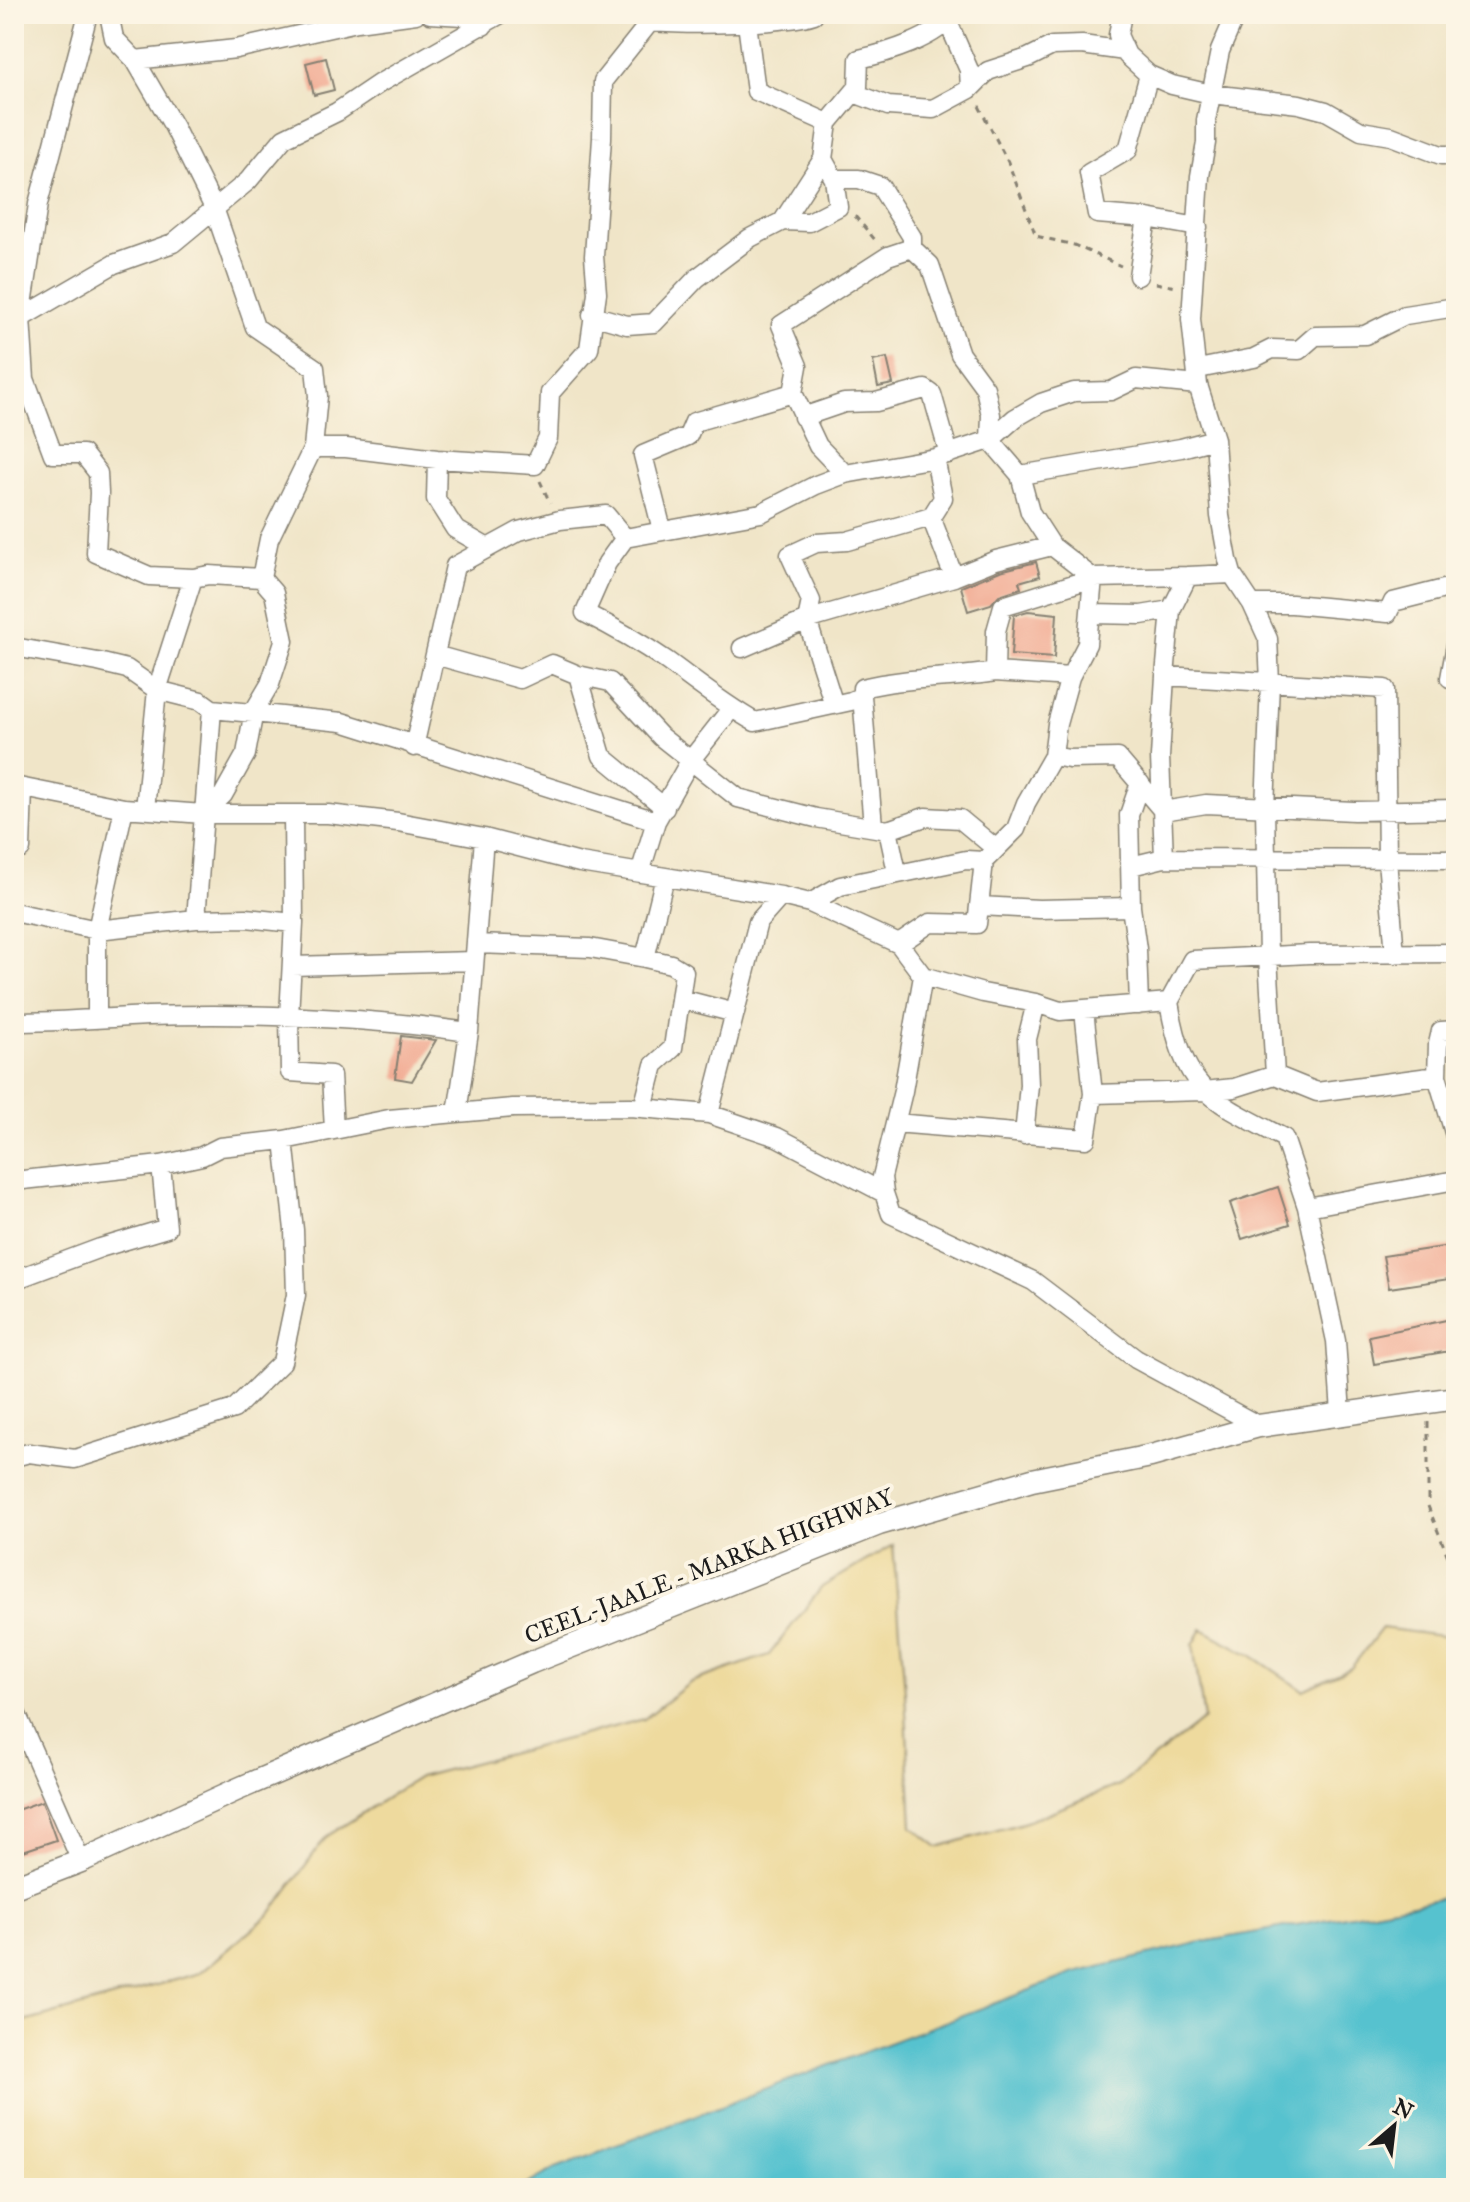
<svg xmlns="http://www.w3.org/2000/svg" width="1470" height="2202" font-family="'IM FELL Great Primer',serif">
  <rect width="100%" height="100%" fill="#fcf5e5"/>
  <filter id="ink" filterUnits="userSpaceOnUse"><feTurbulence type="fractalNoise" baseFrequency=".0125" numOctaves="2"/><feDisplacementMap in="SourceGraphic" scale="16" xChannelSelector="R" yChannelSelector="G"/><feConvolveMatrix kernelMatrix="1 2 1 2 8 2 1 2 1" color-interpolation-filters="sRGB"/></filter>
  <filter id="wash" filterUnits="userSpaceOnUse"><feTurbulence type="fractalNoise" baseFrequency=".006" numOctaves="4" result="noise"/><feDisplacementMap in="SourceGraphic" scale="32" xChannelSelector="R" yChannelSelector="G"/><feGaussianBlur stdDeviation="1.8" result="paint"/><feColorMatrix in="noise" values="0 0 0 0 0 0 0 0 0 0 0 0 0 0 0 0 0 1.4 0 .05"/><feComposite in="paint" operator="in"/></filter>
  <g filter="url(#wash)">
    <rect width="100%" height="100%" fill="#f0e5c8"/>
    <path fill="#eeda9e" stroke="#857b5d" stroke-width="2" d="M893,1545L905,1692L912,1827L938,1847L1026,1822L1119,1785L1204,1719L1193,1645L1202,1629L1251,1655L1303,1690L1351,1668L1382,1628L1456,1638V1896L1197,1943L556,2168L521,2188H14V2025L200,1973L270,1914L326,1837L419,1777L644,1719L691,1682L769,1655L822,1587Z"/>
    <path fill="#56c2cf" stroke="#396f76" stroke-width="2" d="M1456,1896V2188H521L556,2168L1075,1973L1197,1943Z"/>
    <g id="blocks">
      <path fill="#f1a68d" d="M326,58L334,90L314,95L306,63Z
        M887,358L893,384L878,387L873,361Z
        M1036,562L1040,576L1019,582L1021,588L999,595L991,604L968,611L961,587L1000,571Z
        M1028,611L1057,614L1054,658L1011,655L1014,615Z
        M401,1036L436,1040L412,1081L395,1078Z
        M1278,1187L1290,1224L1242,1239L1230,1203Z
        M1456,1245V1278L1389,1288L1383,1256Z
        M1456,1318V1350L1374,1364L1369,1336Z
        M42,1801L56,1840L14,1854V1811Z"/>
    </g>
  </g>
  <g filter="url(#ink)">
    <use href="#blocks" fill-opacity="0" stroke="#868072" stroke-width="2"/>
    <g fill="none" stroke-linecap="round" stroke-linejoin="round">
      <defs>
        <path id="minor" d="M109,14L114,38L135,60L174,127L214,208L255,327L315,368L318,396L313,448L269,539L261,578L274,593L284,641L270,684L254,711L246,754L223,795L203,814
          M430,14L463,16L483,26
          M1122,14L1118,35L1127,55L1149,75L1172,85L1211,94L1299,104L1326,111L1361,131L1391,136L1441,155H1456
          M1236,14L1220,51L1206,120V143L1200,176L1191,319L1198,385L1215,439L1220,516L1228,560L1232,574L1252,604L1268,639L1270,682L1265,809L1268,957L1275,1075
          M650,22C690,25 730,24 771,21C785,19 800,19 814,14
          M948,22L969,70L970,89
          M747,23L756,91L828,123
          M135,60L236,49L357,22L416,14
          M1149,75L1128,150L1089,173L1097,214L1147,218L1198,227
          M854,93L888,106L933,109L970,89L988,71L1028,58L1052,46L1082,45L1125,51
          M783,221L823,159L828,123L858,87L859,59C887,53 937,38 953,14
          M1138,276L1147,218
          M592,315L627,325L654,323L697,278L750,238L783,221L809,222L838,207L834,179L823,159
          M14,319L21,318L114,264L173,243L248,181L284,138L337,112L380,83L501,14
          M1198,369L1254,358L1272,349L1299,350L1315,336L1365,335L1405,315L1456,307
          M25,379L53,454H83L98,473L99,493L96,553L149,576L193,578L209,575L261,578
          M14,388L25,379L21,318L38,204L88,14
          M793,393L818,446L845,474L935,458L990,440L1015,418L1041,403L1074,392L1111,391L1136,379L1198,385
          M803,417L844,403L876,402L925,389L932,394L949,454
          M313,448H346L437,459L535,465L548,438L550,393L589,349L597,293L594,256L602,138L603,81L650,22L653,14
          M935,458L943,498L931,517L954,577
          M437,459L436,499L455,529L488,548
          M1020,475L1181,448L1215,439
          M662,530L643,455L688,436L694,422L793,393L798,366L781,325L888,256L912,248
          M625,538L607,563L585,613C613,627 641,643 667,661C696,682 723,704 755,722L851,701L862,696V688C906,677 950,679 995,672L996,631L1003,606L1093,578L1188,576
          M1252,604H1292L1388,613L1393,602L1456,586
          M1091,614L1141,615L1171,610
          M1456,645L1450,678L1456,681
          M14,647L98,662L127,669L157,690L201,701L212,709L342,722L656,821
          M742,648L807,620L954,577L996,560L1052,546
          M435,655L520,679L552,664L578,675L610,682L661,737L738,798L816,818L888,830L925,817L960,819L995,848
          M995,672L1070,677
          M578,675L602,756L665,808
          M1165,676L1385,689L1387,860L1395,954
          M862,696L873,826
          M834,705L807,620L811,601L790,555L816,543L847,541L931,517
          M414,747L455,566L519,531L560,520L606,515L625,538L761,513L816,485L845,474
          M1053,756L1069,759L1118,758L1163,811L1206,804L1354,811L1456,809
          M14,786L124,808L203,814H328L398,822L484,838L580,863L781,896L810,903L899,944L923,976L983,993L1036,1003L1060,1011L1169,1002L1192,960L1309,954L1456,953
          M145,809L157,690L193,578
          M293,814L294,923L289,1016L290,1072L331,1075L334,1130
          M888,830L897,872
          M14,849H21L23,788
          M1164,858L1160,757L1165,676L1171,610L1188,576L1232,574
          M1131,866L1164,858L1456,859
          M640,873L656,821L690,761L731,709
          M810,903L840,886L966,860L984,861L1016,829L1026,803L1053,756L1057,724L1070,677L1087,644L1093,578L1052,546L1030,512L1020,475L990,440L991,415L985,388L960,354L930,265L912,248V237L880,186L859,179H834
          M980,906L1039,909L1131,907
          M14,912L97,930L196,919L246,918L294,923
          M196,919L212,709
          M476,944L590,948L645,958
          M899,944L930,923L977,924L984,861
          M292,966L474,961
          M681,999L735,1013
          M1169,1002C1184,1091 1209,1099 1284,1138L1307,1207L1336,1341L1341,1413
          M1139,1005L1137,949L1131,907L1129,815L1140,783
          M97,1019V930L124,808
          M14,1022C59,1022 103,1018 148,1016C255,1013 362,1017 469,1032
          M1437,1076L1438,1044L1441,1031L1456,1030
          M1093,1094L1204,1091L1234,1088L1275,1075L1317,1092L1437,1076L1456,1139
          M643,1108L654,1065L673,1048L684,972L671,964L645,958L665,877
          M457,1113L469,1032L484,838
          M709,1114L758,922L781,896
          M895,1123L1086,1139L1093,1094L1084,1010
          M1024,1135L1029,1085L1027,1039L1036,1003
          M14,1181L161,1165L202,1156L220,1147L284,1140L389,1119L513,1108L630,1107L709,1114L777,1137L884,1193L891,1214L1033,1281L1136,1359L1259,1426
          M884,1193L882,1177L903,1091L923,976
          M1307,1207L1456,1180
          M14,1280L100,1248L167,1228L161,1165
          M14,1457L29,1453L75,1459L234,1409L282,1362L296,1295L294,1230L284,1140
          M14,1708L81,1861"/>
        <path id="tertiary" d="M14,1887L81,1861L236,1790L532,1662L879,1524L1032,1480L1151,1456L1259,1426L1456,1398"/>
      </defs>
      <use href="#minor" stroke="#868072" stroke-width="21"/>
      <use href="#tertiary" stroke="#868072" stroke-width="25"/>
      <path stroke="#868072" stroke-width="3" stroke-dasharray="6 6" stroke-linecap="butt" d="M1281,14L1323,21L1353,14
        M979,106L1008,162L1036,236L1074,245L1121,266
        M855,216L876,241
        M1156,283L1176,287
        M540,481L550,503
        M1428,1422V1506L1456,1577"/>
      <use href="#minor" stroke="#fff" stroke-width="18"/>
      <use href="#tertiary" stroke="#fff" stroke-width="22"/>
    </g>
  </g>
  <g text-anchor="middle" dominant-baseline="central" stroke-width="8" stroke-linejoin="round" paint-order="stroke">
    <g font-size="24" fill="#1c1c1c" stroke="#fcf5e5">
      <text transform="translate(709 1566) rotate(-21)">CEEL-JAALE - MARKA HIGHWAY</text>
    </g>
  </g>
  <rect width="1470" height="2202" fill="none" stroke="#fcf5e5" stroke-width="48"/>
  <g transform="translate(1394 2126) rotate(28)" stroke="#fcf5e5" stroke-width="6" paint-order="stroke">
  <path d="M0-6L14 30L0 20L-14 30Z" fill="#1c1c1c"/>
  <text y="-12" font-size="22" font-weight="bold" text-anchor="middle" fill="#1c1c1c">N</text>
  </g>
</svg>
